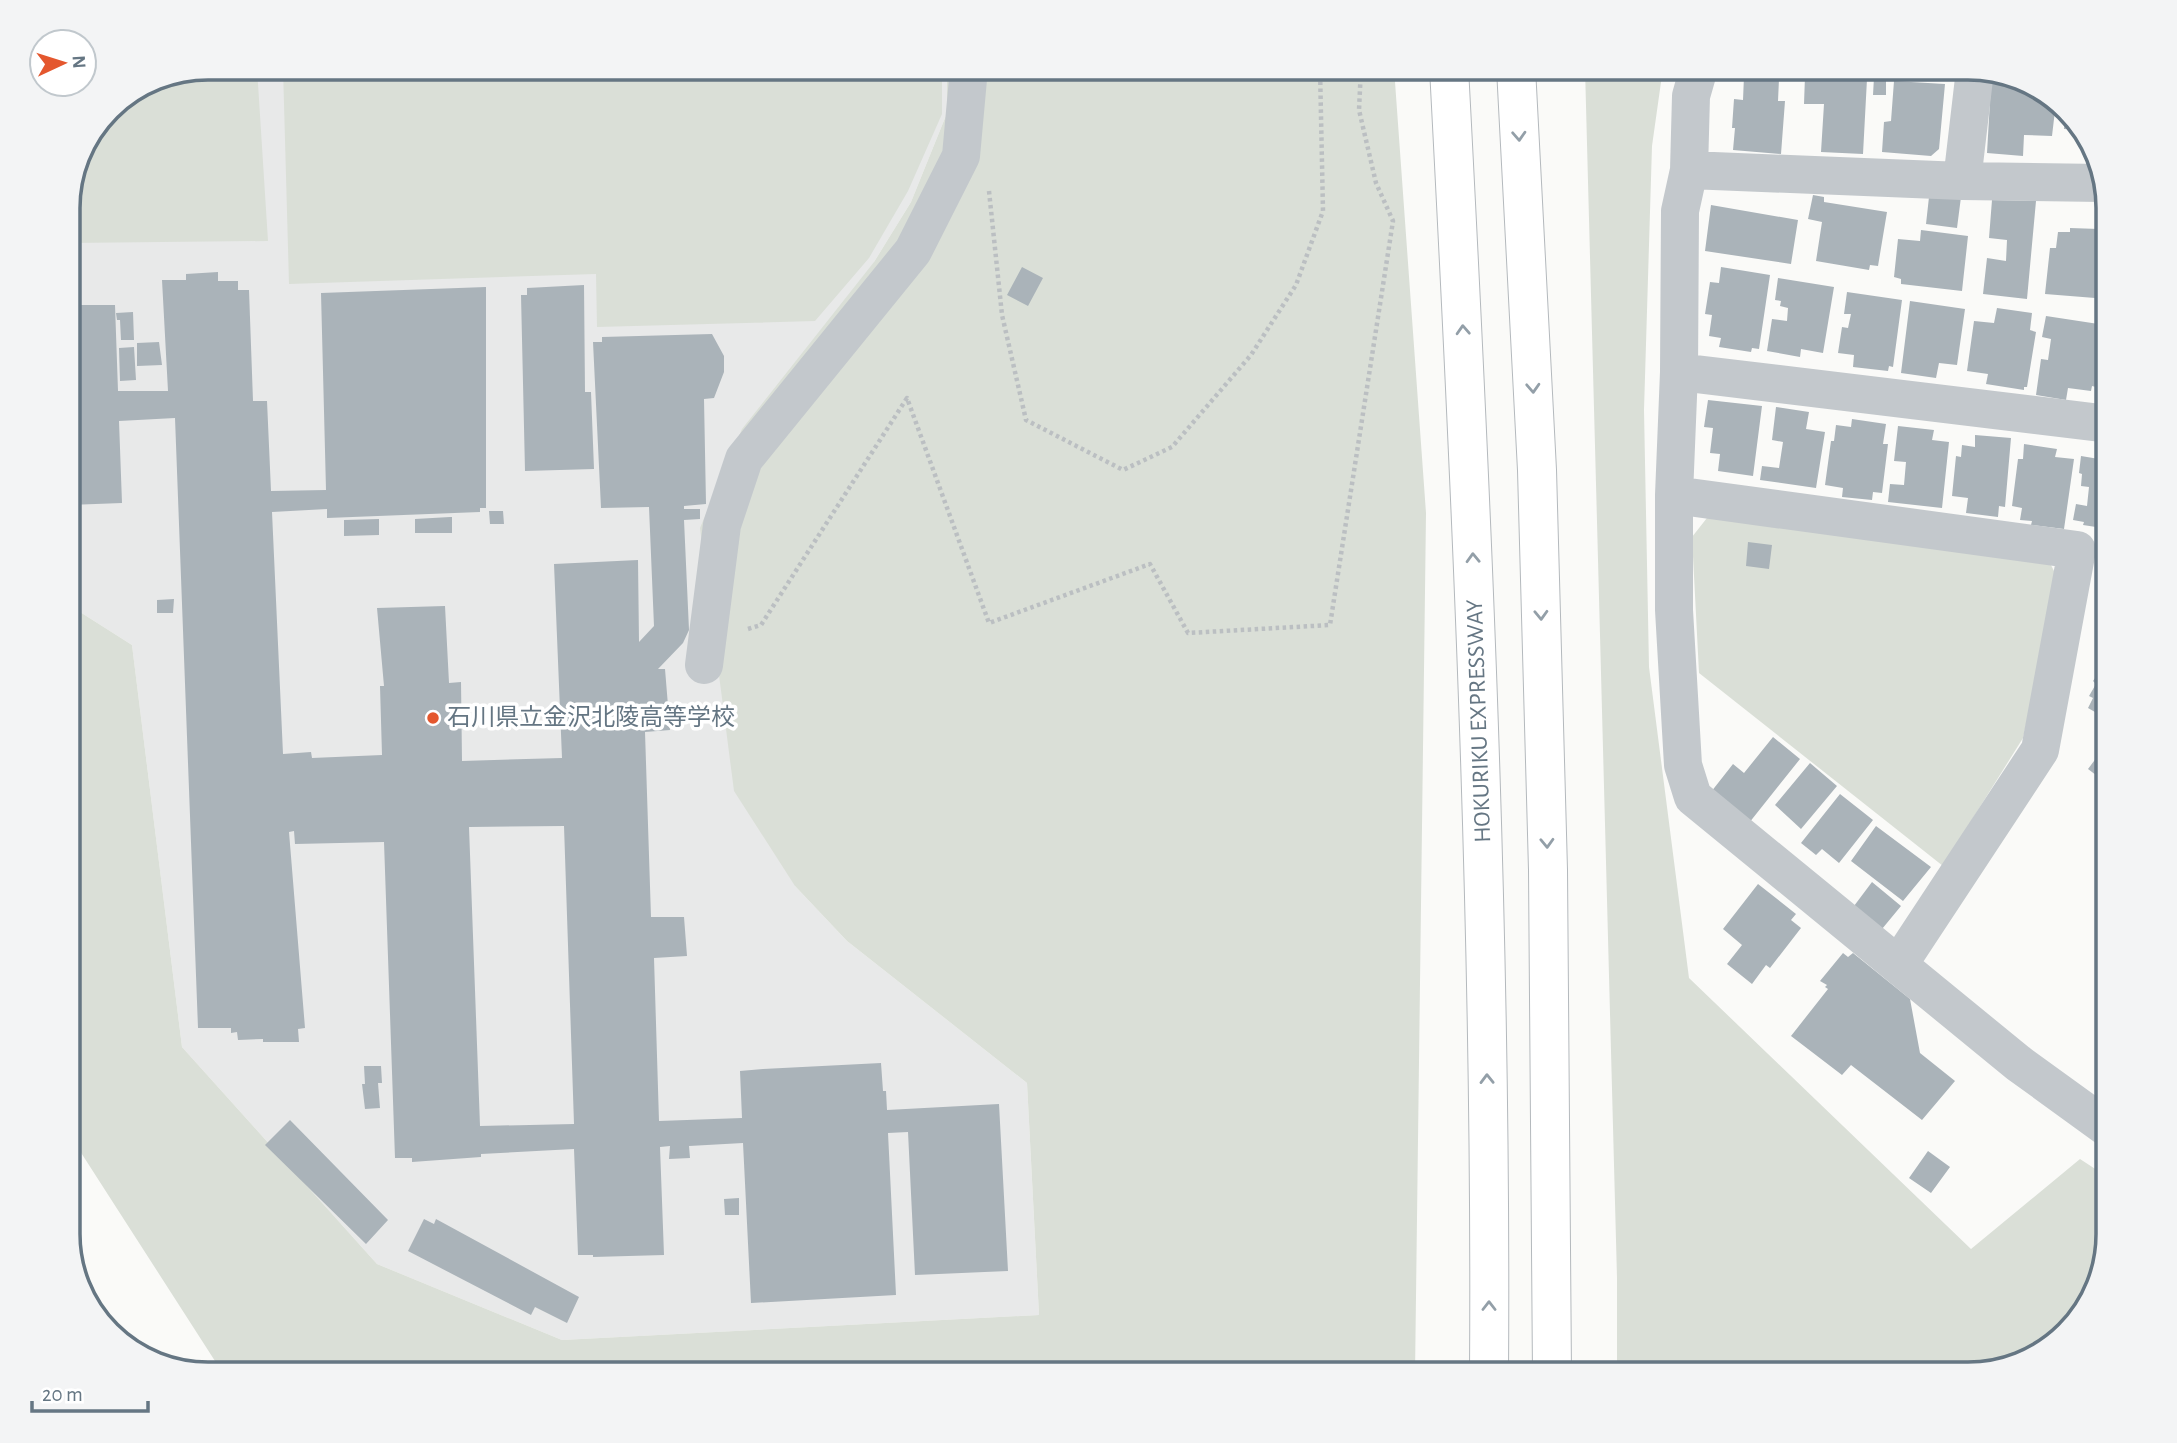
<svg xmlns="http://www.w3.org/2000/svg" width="2177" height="1443" font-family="'Alegreya Sans','Noto Sans JP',sans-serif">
  <rect width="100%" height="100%" fill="#fafaf8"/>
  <path fill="#e8e9e9" d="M209,68H947V113L911,202L874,262L795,886L847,941L1027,1083L1039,1315L562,1340L377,1264L182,1047L132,645L69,605V200L83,147L110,109L155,79Z"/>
  <path fill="#dadfd7" d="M209,68H257L268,241L69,243V200L83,147L110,109L155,79Z
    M283,68H942V114L908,191L869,258L815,321L597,327L596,274L289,284Z
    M947,68H1394L1426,513L1415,1375H224L69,1134V605L132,645L182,1047L377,1264L562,1340L1039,1315L1027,1083L847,941L795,886L734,791L700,528L742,429L874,262L911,202L947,113Z
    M1585,68H1663L1652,146L1644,410L1649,667L1689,978L1971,1249L2080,1159L2109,1178V1235L2085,1312L2038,1356L1969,1375H1617V1278Z
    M1714,509L2050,563L2058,579L2023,738L1943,866L1699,673L1692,537Z"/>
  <path fill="#aab3b9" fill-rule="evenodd" d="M1879,68H1914L1913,75Z
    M1744,76L1779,79L1778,101H1785L1781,154L1733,150L1735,128H1732L1734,99L1743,100Z
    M1805,76L1867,79L1863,154L1821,152L1824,104H1804Z
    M1874,77L1886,78V95H1873Z
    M1894,81L1945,84L1939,149L1931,156L1882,152L1884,122L1891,121Z
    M1991,84L2024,85L2046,92L2056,102L2052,136L2024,135L2023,156L1987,153Z
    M2065,113L2077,124L2082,130L2064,129Z
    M1813,195L1824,197V202L1887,212L1878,266L1870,265L1869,270L1816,261L1822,222L1808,219Z
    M1929,197H1961L1957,228L1926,224Z
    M1992,200L2036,201L2027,299L1983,294L1987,258L2006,261L2007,240L1989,238Z
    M1711,205L1798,220L1791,264L1705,251Z
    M2070,228L2099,229L2095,298L2045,294L2050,248H2056L2058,232H2070Z
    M1921,230L1968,236L1962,291L1901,284V279L1894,277L1898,239L1920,241Z
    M1022,267L1043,278L1028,306L1007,295Z
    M1721,267L1770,275L1759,349L1752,348L1751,352L1719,347L1721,338L1709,336L1712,315L1705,314L1710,282L1719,283Z
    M218,272V281H238V290H249L253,401H267L271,491L326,490L321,293L486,287V508H480V512L327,518V509L272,512L283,754L311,752L312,758L382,755L380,686H384L377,608L445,606L449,683L461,682L462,761L562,758L554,564L638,560L639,642L654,626L649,507L601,508L593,342H602V337L712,334L724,356V372L714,398L704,399L706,504L684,506V509H700V519L684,520L689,630L683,643L658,669H665L670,730L645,732L651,917H684L687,956L654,958L659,1121L742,1118L740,1071L763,1069L881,1063L883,1091H886L887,1110L999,1104L1008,1271L915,1275L908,1132L888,1133L896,1295L751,1303L743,1143L689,1146L690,1158L669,1159L670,1146L660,1147L664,1255L593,1257V1255H578L574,1149L481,1154V1157L412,1162V1158H395L384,842L295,844L294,831L289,832L305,1028L298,1029L299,1042H263V1039L238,1040L237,1032L231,1033V1028H198L175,418L119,421L122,503L69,505V305H115L118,391H168L162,280H186V274ZM564,826L574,1124L480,1126L469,827Z
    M1778,278L1834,287L1823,353L1801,349L1800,357L1767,351L1772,319L1787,321L1788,308L1780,306L1781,301L1775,300Z
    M584,285L585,392H591L594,469L525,471L521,295H527V288Z
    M1847,292L1902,300L1893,367L1889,366L1888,371L1853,367L1854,355L1838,353L1842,327L1848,328L1851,314H1844Z
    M1910,301L1965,309L1957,365L1939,363L1936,378L1901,373Z
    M1997,308L2032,313L2030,330L2036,332L2027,387H2024V390L1986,384L1988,374L1967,371L1974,321L1994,323Z
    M133,312L134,340H121L120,320H117L116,313Z
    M2046,316L2105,325L2096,387L2092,386L2091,391L2068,388L2066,400L2036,395L2041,359L2048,360L2051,339L2042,337Z
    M159,342L162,365L137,366V343Z
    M134,347L136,380L120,381L119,348Z
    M1708,400L1762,406L1753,476L1718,471L1720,454L1710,453L1713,428L1704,427Z
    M1776,407L1809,412L1806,429L1825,432L1816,488L1760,480L1762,466L1779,468L1783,442L1772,440Z
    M1852,419L1886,424L1883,444H1888L1882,493L1873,492L1872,500L1842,497L1843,488L1825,485L1831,441H1834L1836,425L1851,427Z
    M1898,426L1934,430L1932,440L1949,442L1942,508L1888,502L1890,484L1904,485L1906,462L1894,461Z
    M1975,435L2011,438L2005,507L1999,506L1998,517L1966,513L1968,498L1952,496L1956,456L1961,457L1962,445L1975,447Z
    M2024,444L2057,449L2055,457L2074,459L2064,529L2031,525L2032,521L2020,520L2022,508L2012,506L2018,459H2023Z
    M2100,452L2109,454V529L2083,525L2084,522L2073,520L2076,504L2087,506L2089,487L2081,486L2082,474L2079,473L2081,456L2099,459Z
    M489,511H503L504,524H490Z
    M450,517H452V533H415V519Z
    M379,519V535L344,536V520Z
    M1748,542L1772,545L1769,569L1746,566Z
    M174,599L173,613H157V600Z
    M2109,658V720L2088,708L2093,698L2089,696L2096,684L2093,681Z
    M1773,737L1800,759L1749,823L1711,792L1733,764L1744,773Z
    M2109,741V785L2088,769Z
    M1810,763L1837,786L1801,829L1775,805Z
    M1840,794L1873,820L1839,863L1822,849L1816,855L1801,843Z
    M1876,826L1931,867L1903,901L1851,861Z
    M1872,882L1901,906L1882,929L1854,906Z
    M1758,884L1796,914L1791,920L1801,928L1770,968L1766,965L1752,984L1727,964L1742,945L1723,929Z
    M1843,953L1848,957L1853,953L1910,999L1920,1053L1955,1081L1922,1120L1851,1065L1842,1075L1791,1036L1828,989L1825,987L1827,985L1820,981Z
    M364,1066H381L382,1083H378L380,1108L365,1109L362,1084H365Z
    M290,1120L388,1220L366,1244L265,1145Z
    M1928,1151L1950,1167L1931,1193L1909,1178Z
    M739,1198V1215H725L724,1199Z
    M424,1219L434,1224L436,1219L579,1297L567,1323L535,1307L531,1315L408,1251Z"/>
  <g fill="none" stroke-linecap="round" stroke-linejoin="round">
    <defs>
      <path id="highway" d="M1449,68C1472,503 1492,939 1489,1375
        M1516,68L1537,470L1548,870L1552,1375"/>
    </defs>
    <use href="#highway" stroke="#b4b9bd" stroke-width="40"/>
    <path stroke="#bbbfc2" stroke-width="4.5" stroke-dasharray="3.5 3.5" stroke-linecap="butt" d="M989,191L1002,315L1026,420L1123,470L1172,447L1251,355L1296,285L1323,211L1320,68
      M748,629L761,625L907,398L989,623L1150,564L1188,633L1330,625L1393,221L1376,183L1359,110L1361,68"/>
    <path stroke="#c3c8cc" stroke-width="38" d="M1699,68L1691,96L1689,170L1680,211L1679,372L1674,495V610L1683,765L1693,797L2018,1063L2109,1129
      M1689,170L1962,181L2102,183
      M1962,181L1975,70
      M1679,372L2109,424
      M1674,495L2077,550L2040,750L1899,964
      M704,665L722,525L744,459L913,251L961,156L969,68"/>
    <use href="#highway" stroke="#fff" stroke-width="38"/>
  </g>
  <defs><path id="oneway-chevron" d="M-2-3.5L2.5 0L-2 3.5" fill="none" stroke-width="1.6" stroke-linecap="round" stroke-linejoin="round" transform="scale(1.75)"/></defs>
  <g stroke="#939fa8">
    <use href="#oneway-chevron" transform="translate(1519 136) rotate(87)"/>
    <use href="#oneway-chevron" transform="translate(1463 330) rotate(-93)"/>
    <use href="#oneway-chevron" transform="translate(1533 388) rotate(87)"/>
    <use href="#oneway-chevron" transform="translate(1473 558) rotate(-92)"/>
    <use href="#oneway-chevron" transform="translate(1541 615) rotate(88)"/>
    <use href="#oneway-chevron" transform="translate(1547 843) rotate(88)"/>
    <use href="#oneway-chevron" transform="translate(1487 1079) rotate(-91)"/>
    <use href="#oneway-chevron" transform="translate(1489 1306) rotate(-90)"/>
  </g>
  <circle fill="#e4572e" stroke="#fff" stroke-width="2.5" cx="433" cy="718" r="7"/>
  <g text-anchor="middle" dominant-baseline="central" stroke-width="7" stroke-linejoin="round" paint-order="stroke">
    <g font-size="24" fill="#657683" stroke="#fff" text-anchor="start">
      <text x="447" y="718">石川県立金沢北陵高等学校</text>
    </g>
    <g font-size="24" fill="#657683" stroke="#fff">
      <text transform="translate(1479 721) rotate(-92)">HOKURIKU EXPRESSWAY</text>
    </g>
  </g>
  <path d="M0 0H2177V1443H0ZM208 80H1968A128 128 0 0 1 2096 208V1234A128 128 0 0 1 1968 1362H208A128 128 0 0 1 80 1234V208A128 128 0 0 1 208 80Z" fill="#f3f4f5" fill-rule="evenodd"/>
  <path fill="none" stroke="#657683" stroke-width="3.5" d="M208 80H1968A128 128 0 0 1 2096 208V1234A128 128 0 0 1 1968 1362H208A128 128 0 0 1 80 1234V208A128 128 0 0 1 208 80Z"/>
  <g transform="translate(63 63) rotate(86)"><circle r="33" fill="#ffffff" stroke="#c1c8cd" stroke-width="2"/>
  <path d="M0-5L12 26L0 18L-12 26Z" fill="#e4572e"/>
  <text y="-10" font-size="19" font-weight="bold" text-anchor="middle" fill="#657683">N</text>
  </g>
  <path d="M32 1401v10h116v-10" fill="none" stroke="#657683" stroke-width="3.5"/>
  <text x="42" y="1401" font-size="21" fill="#657683" stroke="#ffffff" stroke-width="5" paint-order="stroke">20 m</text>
</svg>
